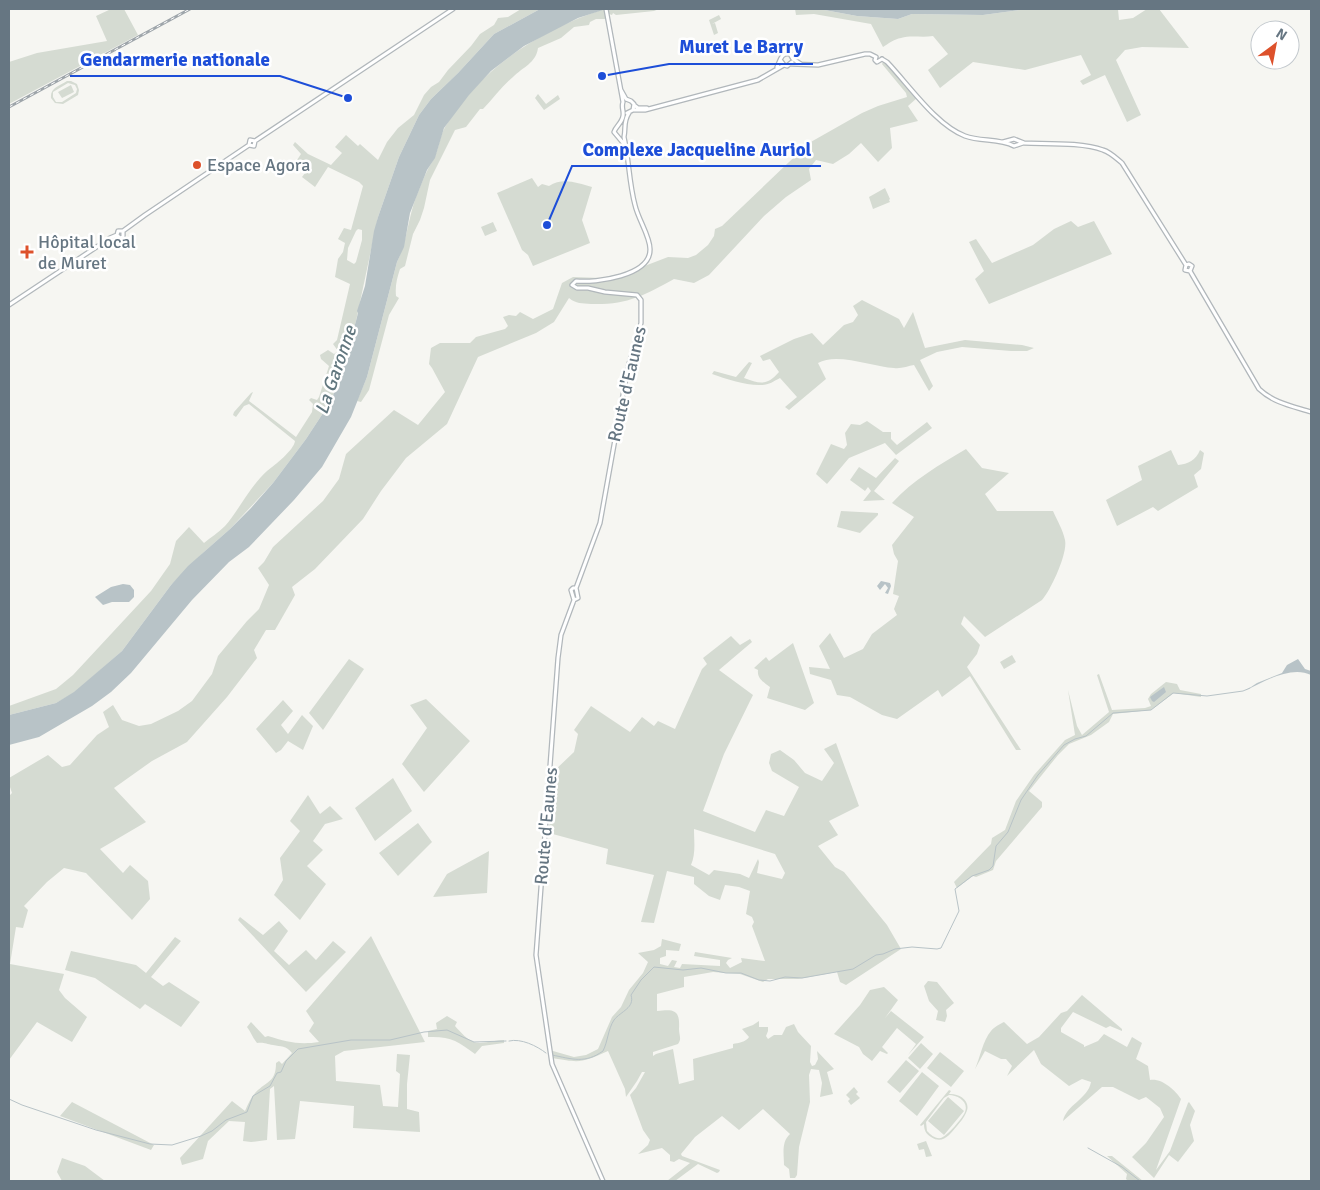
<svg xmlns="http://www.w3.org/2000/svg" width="1320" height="1190" font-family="Signika,sans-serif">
  <rect width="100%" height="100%" fill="#f6f6f2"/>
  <path fill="#d5dbd2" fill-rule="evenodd" d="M111,9H124L138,35L9,104V62L37,53L107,41L96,16Z
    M521,9H540L494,34L458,73L431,99L419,115L399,157L378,217L356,321L335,391L329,404L306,439L273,483L230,529L204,552L171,585L122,651L74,693L56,703L9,715V706L56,689L73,675L151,591L170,564L176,541L189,527L204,543C210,538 219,532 225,526C239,510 251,485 267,471C275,465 294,450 295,441L249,404L244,406L236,417L233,415L234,412L251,393L253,392L249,401L296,437L312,412L313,404L309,400L311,398L317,400L319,397L329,366L321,359L320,355L328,350L334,354L338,351L333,344L337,340L350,284L335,277L338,259L343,252L345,243L338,239L344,228L351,230L363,186L359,182L328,167L315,187L302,177L308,169L297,160L301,154L293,145L295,142L308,154L331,165L342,153L335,147L346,135L358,146L360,144L378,160L387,142L398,128L414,115L424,95L431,87L439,82L448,70L471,46L480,34L494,25L498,18L508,17ZM358,229L362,230V240L356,262L354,264L347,260L348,248L356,231Z
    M604,9L606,19H596L590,22L589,25L574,27L561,38L538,48C536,63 523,67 513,77C502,86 493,99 483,109H480L466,127L455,130L430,180L424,208L420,220L413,234L405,266L400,269C397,278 395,286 396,296L399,298L389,315L369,390L361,402L357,401L367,377L397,262C407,241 408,219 416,197C420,188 423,178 428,169C430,165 433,161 435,156C439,147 440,136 445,127C480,68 540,30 604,9Z
    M608,9H659L654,11L616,15L613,13L612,15L609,14Z
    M795,9H819L857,16L898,19L912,14L983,15L1027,9H1118L1119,20L1133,18L1147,9H1159L1189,48L1142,47L1125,50L1116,60L1141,115L1127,122L1105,75L1083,85L1080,81L1091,75L1081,55L1025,70L973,62L940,88L928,70L948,54L933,36C922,38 911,35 901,38C894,39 888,44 883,47L871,24L814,14L796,15Z
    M719,15L721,19L712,24L715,23L718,33L714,35L709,20Z
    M883,62L886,63L917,98L908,106L918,121L890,128L892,148L878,162L861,143L849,154L833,164L816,160L809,169L811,180L786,197L764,216L709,275L694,283L674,279C643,296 627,305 591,304C582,303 576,304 569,298L554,322L536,333L478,357L447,424L406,458L381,491L363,519L315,569L292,587L295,595L275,630H266L254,650L257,658L227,697L187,742L152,761L114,788L146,822L100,849L123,873L130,865L148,881L150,899L132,920L86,873L64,868L47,882L24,906L28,910L23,928L16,927L10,964L64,974L59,990L65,998L87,1017L72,1042L37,1022L9,1060V796L12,793L9,784V778L48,755L62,767L70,765L97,735L109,727L103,712L113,705L122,720L139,726L151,724L178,711L192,701L212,674L218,656L247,621L259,609L269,585L258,568L264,562L273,547L323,501L339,479L346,454L394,410L418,425L445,392L432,368L429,364L431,348L440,343H470L476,337L505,329L508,326L503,317L509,315L516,316L520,312L533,319L553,309L562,283L573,277L601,278L629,272L668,257L688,258L696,255L708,245L714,236L715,229L722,226L809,143L862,113L878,106L907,97L906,93L882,64Z
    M67,81H71L77,84L79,90L78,95L63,104L55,103L51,98C50,88 59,86 67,81ZM68,83L75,85L77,89L76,93L62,102H56L53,97V92Z
    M71,85L74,92L62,98L58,92Z
    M538,94L546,104L558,95L560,99L544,110L535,98Z
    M532,178L538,187L542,184L549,186C563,177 577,183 592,187L582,220L590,243L533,266L528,255L522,250L497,193Z
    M885,188L890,199L889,200L890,202L873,209L869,197Z
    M1071,221L1078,227L1094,221L1112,254L989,304L975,279L984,271L969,242L976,239L992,263L1033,245L1054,229Z
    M493,222L497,231L485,236L481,227Z
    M862,300L899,319L904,328L913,312L925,348L965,340L1022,345L1034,348L1027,351H1011L962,347L937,352L920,360L933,386L929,391L914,365C908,366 901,369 894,368C873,367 837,352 818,363L826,379L789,410L785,407L797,397L780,378C774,381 769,385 762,385C747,386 726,379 712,374L714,371L736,377L749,362L752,363L744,378C760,384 767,386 779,372L770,359L763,361L760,356L794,339L812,333L823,345L844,325L853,322L858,315L853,306Z
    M867,421L883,432H891V439L897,445L927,422L932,428L896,455L885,443L849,458L827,484L816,474L831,444L844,449L847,445L845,433L851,424L860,425Z
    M966,449L982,468L1009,473L985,494L997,511H1053C1057,520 1063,530 1065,540C1068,553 1051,590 1042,600L985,637L964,616L961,624L980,645L977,654L967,667L1021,750H1016L970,676L942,697L938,690L897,719L882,715L850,697L837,695L831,680L810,674L809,667L830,669L819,646L830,633L844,658L863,649L872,634L897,615L894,609L899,596L893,594L898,561L894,554L892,545L914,517L892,503C913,480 939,465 966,449Z
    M1171,450L1178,465C1188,464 1196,460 1200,450L1204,453L1201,469L1194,475L1198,487L1158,511L1153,507L1117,526L1106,500L1142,480L1138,466Z
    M895,458L899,461L874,491L885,500L863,501L871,491L868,487L865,491L850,480L859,467L876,478Z
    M841,511L878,513V515L860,533L837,527Z
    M731,636L740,645L750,639L752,642L719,670L753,695L724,754L703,811L755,832L766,810L784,816L799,787L772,771L769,763L771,754L780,750L794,760L805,773L822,781L834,763L824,749L836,743L859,806L829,821L838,835L818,846L835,867L844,872L887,925L901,949L846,985L840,982L837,972L798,979H768L763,982L740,974L713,972L684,977V987L657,994V1011C675,1009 680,1010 679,1029C679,1035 682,1039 678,1044L653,1052V1056L656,1054L673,1049L679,1084L694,1080L693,1059L733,1048V1044C738,1043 746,1042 749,1037L742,1029L753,1025L759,1021V1027H768V1031L766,1036L768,1039L774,1035H782L786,1027L794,1024L798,1032L811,1046L810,1062L812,1066L815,1065L818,1059L817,1051L834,1069L827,1072L833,1094L820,1097L822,1083L819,1070L811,1069L809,1075L810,1102L799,1147L797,1175L795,1178H790L789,1169L784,1165C784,1155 781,1142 790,1134L763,1109L739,1130L722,1116L695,1137L681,1154L682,1156L720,1170L719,1172L717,1173L698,1164L675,1181H667L690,1163L679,1159L674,1162L670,1161V1155L662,1148L638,1154L648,1145L650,1140L643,1130L630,1095L636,1088L645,1072H642L637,1081L626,1097L625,1089L608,1051C581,1063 581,1063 552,1058L553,1051L574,1057L586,1055L598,1049L612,1017L621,1007L629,990L643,973L648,962L638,953L654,950L661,946L662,939L681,944L679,951L666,950V956L660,958V964L668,966L672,960L677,961L674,967L680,968L682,964L720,966V960L694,956L695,952L732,958L728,960L726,963L730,968L742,962L741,958L765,961L752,926L754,922L752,917L746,914L750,891L739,887L725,885L720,900L709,896L694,884V877L667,871L654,923L641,922L654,875L606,864L608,849L549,833L552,773L574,752L578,734L574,730L591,706L630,732L642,717L654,726L658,721L675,729L702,669L707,664L703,658ZM694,829L775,854L785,873L782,879L757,873L759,862L758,859L749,878L740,874L714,870L709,875L691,865C696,854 694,840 694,829Z
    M793,643L814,703L805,710L767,698L770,687C764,682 757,679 758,670L754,668L766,657L769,661Z
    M1012,655L1016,662L1004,669L1000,662Z
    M349,659L364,669L323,730L309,713Z
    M1099,674L1112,710L1145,708L1151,706L1148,699L1151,694L1166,682L1177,684L1180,690L1201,694V697L1174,693L1151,710L1113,714L1109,722L1091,735L1069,744L1058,755L1029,791L1042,802V807L996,861L993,870L976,877L973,876L957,888L954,882L991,844L992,838L1005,830L1016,801L1034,775L1065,740L1075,735L1068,690L1077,726L1082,735L1109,712L1097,675Z
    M426,699L470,741L424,792L402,764L427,728L410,705Z
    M283,700L293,711L281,725L288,734L302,715L313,726L303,750L288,741L281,750L276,753L256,729Z
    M393,778L412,811L375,841L355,808Z
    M308,795L320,814L330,806L343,819L325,824L313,841L323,850L307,866L326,884L300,920L274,895L283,880L280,858L300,831L290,821Z
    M418,823L432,842L398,876L379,853Z
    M489,851L487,893L433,897L447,874Z
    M240,917L263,935L279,921L288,931L274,951L289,965L306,950L316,960L333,941L346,952L306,992L238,920Z
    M371,936L425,1042L344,1051L335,1056L336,1081L380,1085L383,1106L398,1107L400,1074L396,1071L397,1054L410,1055L407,1084V1109L419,1112L420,1132L353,1128L354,1106L300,1101L295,1139L277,1140L274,1086L270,1089L267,1140L251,1142L243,1141L245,1122L229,1121L208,1141L203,1159L182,1165L180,1158L232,1101L245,1111C248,1104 251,1097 256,1092C267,1081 276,1082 276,1063L279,1061L282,1064L292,1053C286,1045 281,1047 273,1045C266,1044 264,1042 257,1043C252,1037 251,1032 247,1027L251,1022L265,1037L268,1036C287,1042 299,1045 319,1042L309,1031L314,1023L306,1011Z
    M175,937L181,941L151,977L163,986L169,982L200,1002L181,1027L145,1004L140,1009L95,978L65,970L71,951L136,965L146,973Z
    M928,981L937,982L954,1003L946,1010L947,1016L945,1022L936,1020L938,1011L929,1001L924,986Z
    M884,987L898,1000L885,1018L891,1011L924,1037L908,1055L916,1044L897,1028L882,1047L888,1053L887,1054L880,1051L872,1061L863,1054L859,1047L834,1034L860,1005L870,990Z
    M1082,995L1122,1029V1031L1110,1026L1106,1028L1073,1012L1061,1028V1032L1084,1045V1047L1098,1041L1104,1034L1127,1047L1132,1037L1142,1043L1136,1059L1148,1066L1150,1080C1162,1078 1175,1090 1181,1099L1156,1170L1170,1151L1188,1103L1189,1102L1195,1111L1190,1125L1194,1141L1178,1162L1169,1155L1154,1178L1132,1157L1146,1143L1164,1117L1160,1108L1146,1097L1139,1100L1113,1087H1102L1063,1121C1066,1105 1088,1099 1091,1082L1082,1079L1069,1086L1041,1064L1034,1050L1007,1076L1012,1066L1006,1059H1001L985,1051L975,1069C980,1058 983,1040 991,1031C994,1027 1000,1024 1004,1022L1027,1044L1039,1037L1061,1013L1067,1011Z
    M447,1016L457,1022L455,1026C476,1050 477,1042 504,1040V1043L482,1046L475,1054C458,1041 450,1036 428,1037V1031L437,1029L436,1023Z
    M921,1043L933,1054L920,1069L908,1058Z
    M940,1052L964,1071L951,1087L927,1068Z
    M906,1060L919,1071L900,1093L887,1082Z
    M922,1072L939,1086L917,1116L899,1101Z
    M854,1087L858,1092L856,1094L860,1098L851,1105L848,1101L850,1099L846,1095Z
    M949,1090L951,1091L949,1094C959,1093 972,1101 966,1113C964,1118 960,1122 957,1126C950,1134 943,1145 931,1137C926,1134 924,1130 924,1124L921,1126L920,1125ZM949,1095C958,1095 969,1102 965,1112C963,1118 946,1137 941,1138C935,1139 931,1135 927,1131L926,1122L944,1098Z
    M948,1097L964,1111L944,1135L928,1121Z
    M72,1102L154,1145L151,1150L60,1116Z
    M926,1141L932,1156L926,1157L924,1149L919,1150L917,1144Z
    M1107,1156H1112L1143,1181H1128L1126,1179L1127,1174Z
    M62,1158L85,1166L105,1181H62L57,1172Z"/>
  <path fill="#b8c3c7" d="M540,9H606L578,18L524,46L491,71L469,95L444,128L435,158L427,170L410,213L404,247L397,262L367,377L351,417L322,467L294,500L249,547L229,562L192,600L131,673L111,692L92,706L39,737L9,745V715L56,703L74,692L122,651L171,585L188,566L230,529L251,508L273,483L306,439L329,404L335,391L356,321L358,313L357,311L365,286L374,231L378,217L399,157L419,115L431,99L458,73L494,34Z
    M819,9H1027L983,15L912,14L898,19L857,16Z
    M881,581L890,583L891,586L888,594L885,593L888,588L885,584L880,590L877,586Z
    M123,584L130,585L134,590V597L129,602H112L103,605L95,597L111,587Z
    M1298,659L1305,669L1311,671V675C1291,665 1263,682 1245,691L1257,683L1282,673L1287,665Z
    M1164,687L1166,692L1154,702L1152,701L1150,697Z"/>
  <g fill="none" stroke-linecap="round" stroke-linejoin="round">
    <path stroke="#b8c3c7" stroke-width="1" d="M509,1041C521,1038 537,1046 546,1053
      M552,1055C572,1059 585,1064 603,1051C608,1041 608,1029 614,1020C621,1011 635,1008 631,995L641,980L654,967L683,970L701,968L726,973H741L759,980L770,981L785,977L802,978L853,969L876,955L883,954L895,949L912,947L937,949L941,948L959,911L955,889L972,876L989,870L993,866L996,846L1008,832L1021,800L1038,775L1064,745L1075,739L1086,736L1113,713L1151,710L1173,693L1207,696L1243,691L1250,688
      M9,1099L22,1105L96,1130L150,1144L172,1145L201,1136L212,1131L226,1120L247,1112L253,1096L270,1086L277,1073L281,1072L286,1061L298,1049L351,1040H390L424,1032L447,1030L474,1042L506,1041
      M1088,1148L1122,1167L1140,1181"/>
    <defs>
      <path id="secondary" d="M606,9L623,102C621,108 624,110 623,116C622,123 616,126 614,132L624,144
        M876,57L875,60L877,62L882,59
        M882,59L887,62C909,85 936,125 965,136C981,142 999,138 1014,146L1023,143
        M781,61L784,65L787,66L792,62
        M791,64L818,65L865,54H870L876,57
        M777,67C780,61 781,52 790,54L793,59L801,64
        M621,90L626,99L631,101L634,104L633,110L627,113
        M634,105L638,108H647
        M633,110H645L758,80L784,65
        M255,141L453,9
        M1003,142L1014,139L1024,143C1046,144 1082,142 1103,150C1110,152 1116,158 1122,163L1186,265L1185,270L1190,271L1259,389C1274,403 1292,406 1311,412
        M249,145L254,146L255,141
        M249,145L250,140L255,141
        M123,231L145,215L249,145
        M117,235L120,238L123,237V231
        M117,235L118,231H123
        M1186,265L1189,264L1192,266L1190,271
        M9,305L110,238L117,235
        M576,588H573L571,590L574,600L561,635L558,658L536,955L552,1064L603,1181
        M574,600L578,598L576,588L600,523L628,367L641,323V300L637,295L605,292L588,288H577L572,285L576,281C596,283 651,276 650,249C650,236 638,219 635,205C629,183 629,159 624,137C626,128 623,122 629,113"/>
    </defs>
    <use href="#secondary" stroke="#b1b7bb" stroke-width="5.5"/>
    <use href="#secondary" stroke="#fff" stroke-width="3"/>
    <defs>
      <path id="rail" d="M9,107L190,9"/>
    </defs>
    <use href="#rail" stroke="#9ea5aa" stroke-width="3"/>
    <use href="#rail" stroke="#fff" stroke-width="1" stroke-dasharray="4" stroke-linecap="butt"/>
  </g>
  <g fill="#dd512b" stroke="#fff" stroke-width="2">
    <circle cx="197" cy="165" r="5"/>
    <path d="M24.5 244.5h5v5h5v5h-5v5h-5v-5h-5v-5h5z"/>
  </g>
  <g text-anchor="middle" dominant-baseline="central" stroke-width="5" stroke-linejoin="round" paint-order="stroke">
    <g font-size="18" fill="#667682" stroke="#fff" text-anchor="start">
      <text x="207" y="165">Espace Agora</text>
      <text x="38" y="242">Hôpital local<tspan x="38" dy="21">de Muret</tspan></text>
    </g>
    <g font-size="18" fill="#667682" stroke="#fff">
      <text transform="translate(627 384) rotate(-77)">Route d'Eaunes</text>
      <text transform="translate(546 826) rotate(-85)">Route d'Eaunes</text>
    </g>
    <g font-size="19" font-style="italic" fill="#62777f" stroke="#fff">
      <text transform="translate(336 370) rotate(-71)">La Garonne</text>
    </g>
  </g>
  <path fill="none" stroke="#1d4ed8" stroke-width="2" d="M602 76L669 64H813M348 98L280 76H70M547 225L572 166H821"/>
  <g fill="#1d4ed8" stroke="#fff" stroke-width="2">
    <circle cx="602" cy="76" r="5"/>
    <circle cx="348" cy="98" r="5"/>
    <circle cx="547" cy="225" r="5"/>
  </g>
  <g font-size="19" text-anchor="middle" font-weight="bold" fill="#1d4ed8" stroke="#fff" stroke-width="5" stroke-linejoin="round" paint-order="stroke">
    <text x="741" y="53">Muret Le Barry</text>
    <text x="175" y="66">Gendarmerie nationale</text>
    <text x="697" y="156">Complexe Jacqueline Auriol</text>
  </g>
  <rect width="1320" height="1190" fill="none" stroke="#667682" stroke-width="20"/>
  <g transform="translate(1275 45) rotate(32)"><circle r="24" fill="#ffffff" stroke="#c2c8cd"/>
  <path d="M0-4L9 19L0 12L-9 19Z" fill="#dd512b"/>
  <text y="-8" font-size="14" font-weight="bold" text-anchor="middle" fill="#667682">N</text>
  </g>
</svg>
